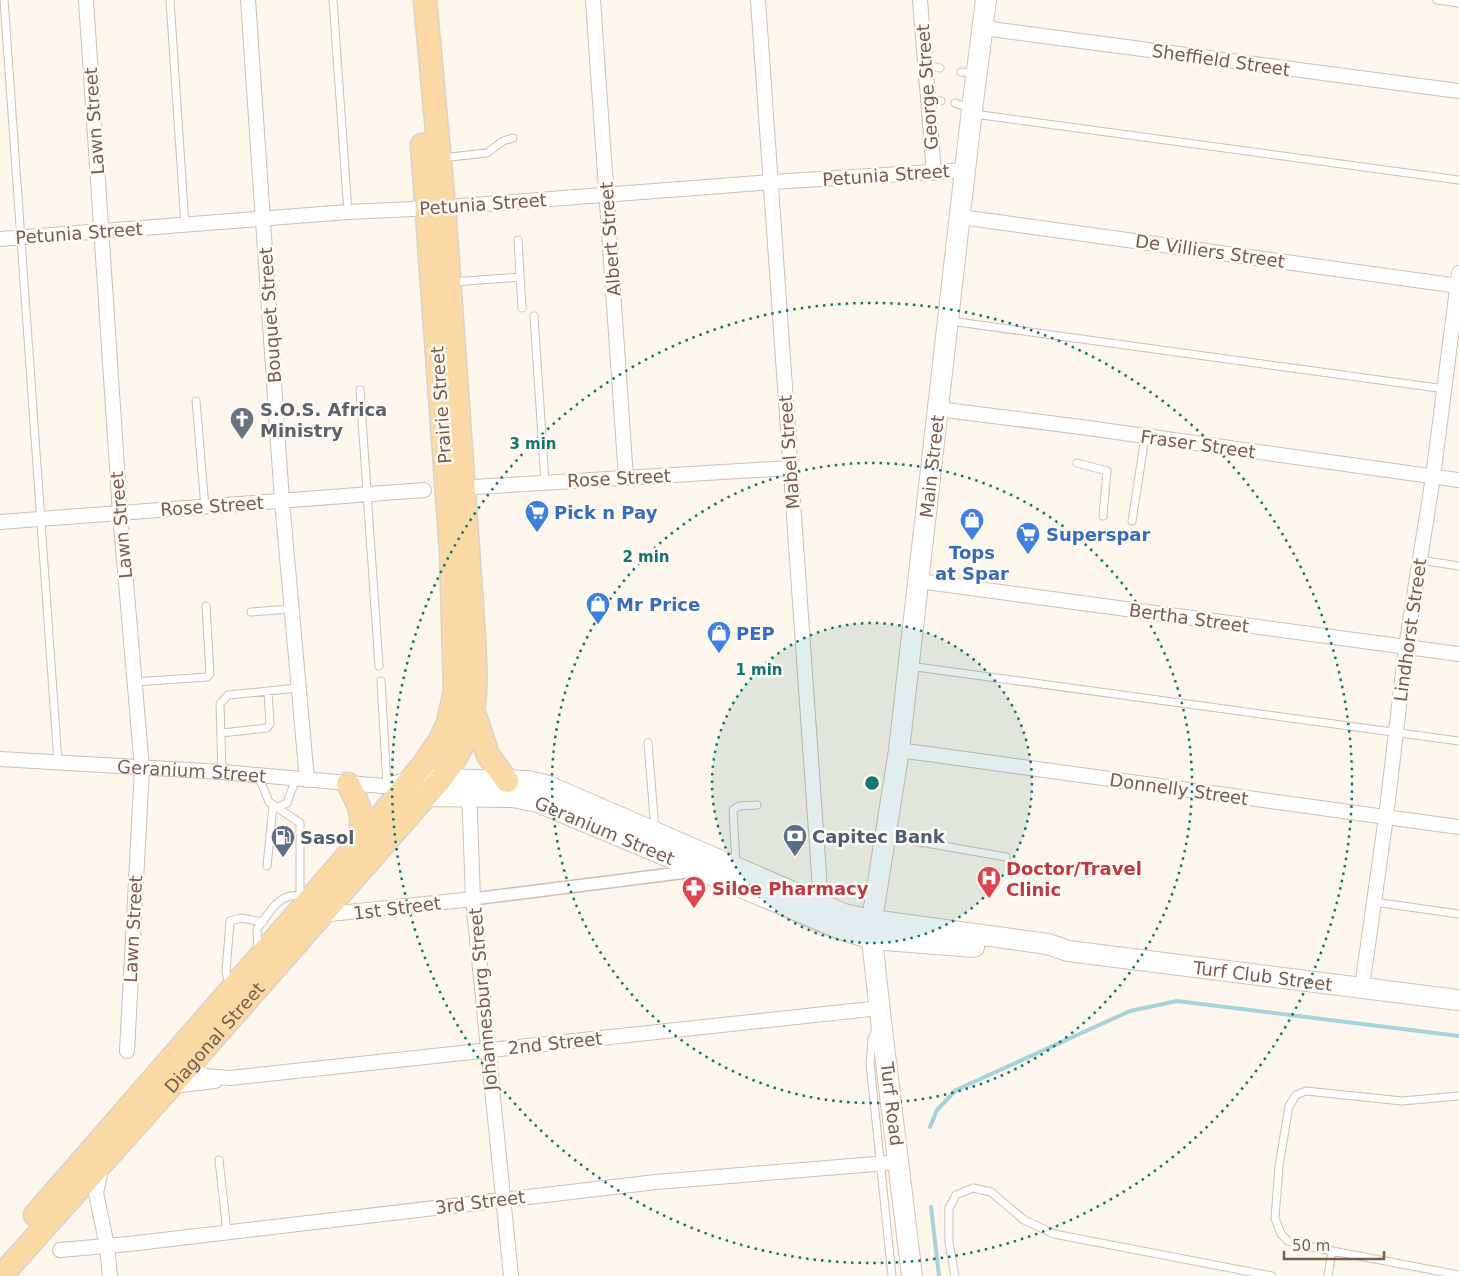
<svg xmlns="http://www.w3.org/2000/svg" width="1459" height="1276" font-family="'DejaVu Sans',sans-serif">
  <rect width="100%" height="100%" fill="#fdf6ec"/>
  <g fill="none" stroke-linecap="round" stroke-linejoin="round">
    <path stroke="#a5d3da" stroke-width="4" d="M930,1127L937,1110L956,1090L1130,1011L1177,1001L1459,1036
      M931,1207L939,1276"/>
    <defs>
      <path id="service" d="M4,0L58,762
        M170,0L185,225
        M333,0L348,212
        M1437,0L1459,3
        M925,64L940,68
        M961,72L975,73
        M928,100L941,101
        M955,103L969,108
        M974,114L1459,180
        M441,158L487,153L503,141L513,138
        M518,240L522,308
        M453,282L520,277
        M534,316L545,482
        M950,321L1445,389
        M360,390L379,666
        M196,401L205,507
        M1077,463L1107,471L1103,516
        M1132,521L1145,437
        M1420,560L1459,566
        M251,612L291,609
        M909,666L1459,741
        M381,681L387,785
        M134,682L207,677L210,674L206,606
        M221,733L267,728L270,724L268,691
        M648,743L655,830
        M222,772L220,704L228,695L298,688
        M258,775L269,802L300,823V896
        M278,807L287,803L296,778
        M886,836L1006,857
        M736,864L733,810L739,806L757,805
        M267,866L273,806
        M1374,902L1459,914
        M258,952L257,929C268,915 281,889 302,897
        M229,984L226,972L230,921L241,918L263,922
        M876,1029L872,1040L870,1063L892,1276
        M1459,1096L1402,1101L1306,1091L1296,1095L1289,1106L1279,1166L1275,1218L1281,1234L1288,1241L1301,1245L1459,1275
        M219,1160L227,1232
        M955,1276L949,1243V1208L956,1195L973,1188L991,1192L1024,1220L1054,1234L1272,1276
        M1328,1276L1332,1251"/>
      <path id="pedestrian" d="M473,899L695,871"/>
      <g id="minor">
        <path d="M86,0L120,513L142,768L127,1051"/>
        <path d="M248,0L282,501L307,780"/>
        <path d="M593,0L626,478"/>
        <path d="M758,0L821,903"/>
        <path d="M920,0L934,173"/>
        <path d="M983,28L1459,91"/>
        <path d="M961,217L1459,286"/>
        <path d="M0,239L348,212L434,208L772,182L965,170"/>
        <path d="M938,409L1081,427L1459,480"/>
        <path d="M458,488L790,468"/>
        <path d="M0,522L424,490"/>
        <path d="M919,581L1459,654"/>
        <path d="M899,750L1459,827"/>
        <path id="s1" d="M0,759L222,772L383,786L410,779"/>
        <path d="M469,788L473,899L511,1276"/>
        <path d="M320,915L473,899"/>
        <path d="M1362,987L1386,817L1406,647L1433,477L1459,273"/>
        <path d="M183,1063L204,1076L230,1078L880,1008"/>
        <path d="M172,1086L215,1081"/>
        <path d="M101,1169L96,1193L107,1246L110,1276"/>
        <path d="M60,1250L129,1244L656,1182L900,1162"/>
      </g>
      <g id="secondary">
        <path id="s2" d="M426,779L528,781L548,786L844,914L872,920L1048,944L1068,951L1459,1000"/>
        <path id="s3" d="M413,796L513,797L538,802L843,930L872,939L974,947"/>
        <path id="s4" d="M912,1276L881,1021L872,939V920L899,750L972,109L986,0"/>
      </g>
      <g id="primary">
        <path d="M473,710L488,755L507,781"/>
        <path d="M348,784C360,805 366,820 357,842"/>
        <path d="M35,1215L356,846L423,765L439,742L448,723L455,691L451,551L422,145"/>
        <path id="s5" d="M1,1276L188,1067L440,780C450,766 460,753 466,737C481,700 474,647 472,607L444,207L425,0"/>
      </g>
    </defs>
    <use href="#service" stroke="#d1beb0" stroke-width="9"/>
    <use href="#pedestrian" stroke="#d1beb0" stroke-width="14"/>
    <use href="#minor" stroke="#d1beb0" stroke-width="16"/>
    <use href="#secondary" stroke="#d6c0b0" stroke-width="22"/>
    <use href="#primary" stroke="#dad1cd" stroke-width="25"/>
    <use href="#service" stroke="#fff" stroke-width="7"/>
    <use href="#pedestrian" stroke="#fff" stroke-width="11"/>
    <use href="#minor" stroke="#fff" stroke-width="14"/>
    <use href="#secondary" stroke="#fff" stroke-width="20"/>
    <use href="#primary" stroke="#fbd9a5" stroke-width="22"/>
  </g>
  <circle cx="872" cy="783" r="160" fill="#0f766e" fill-opacity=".12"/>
  <g fill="none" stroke="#0f766e" stroke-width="2.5" stroke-dasharray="2.5 5">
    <circle cx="872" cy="783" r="160"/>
    <circle cx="872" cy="783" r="320"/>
    <circle cx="872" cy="783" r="480"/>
  </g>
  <defs>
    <symbol id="church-pin" viewBox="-11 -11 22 30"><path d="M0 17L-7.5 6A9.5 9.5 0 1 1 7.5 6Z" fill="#6b7280" stroke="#fffaf3"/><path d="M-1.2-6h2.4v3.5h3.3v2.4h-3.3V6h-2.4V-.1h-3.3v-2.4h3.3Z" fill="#fff"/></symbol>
    <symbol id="supermarket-pin" viewBox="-11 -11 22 30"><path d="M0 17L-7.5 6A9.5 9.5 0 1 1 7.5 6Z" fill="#3f7fe0" stroke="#fffaf3"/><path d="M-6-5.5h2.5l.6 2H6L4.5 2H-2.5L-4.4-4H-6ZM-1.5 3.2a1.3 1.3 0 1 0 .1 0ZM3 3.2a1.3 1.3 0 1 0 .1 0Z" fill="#fff"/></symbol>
    <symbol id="shop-pin" viewBox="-11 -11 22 30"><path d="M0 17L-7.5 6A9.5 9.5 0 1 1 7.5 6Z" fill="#3f7fe0" stroke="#fffaf3"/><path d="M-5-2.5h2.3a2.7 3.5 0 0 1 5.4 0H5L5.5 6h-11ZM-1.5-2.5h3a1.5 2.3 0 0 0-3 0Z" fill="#fff"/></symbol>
    <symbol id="bank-pin" viewBox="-11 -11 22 30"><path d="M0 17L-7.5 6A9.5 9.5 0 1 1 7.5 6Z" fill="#5c6f8a" stroke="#fffaf3"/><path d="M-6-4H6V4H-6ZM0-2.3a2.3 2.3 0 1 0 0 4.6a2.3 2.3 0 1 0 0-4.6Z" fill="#fff"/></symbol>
    <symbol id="fuel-pin" viewBox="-11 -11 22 30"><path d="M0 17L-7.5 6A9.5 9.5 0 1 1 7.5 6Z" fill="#5c6f8a" stroke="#fffaf3"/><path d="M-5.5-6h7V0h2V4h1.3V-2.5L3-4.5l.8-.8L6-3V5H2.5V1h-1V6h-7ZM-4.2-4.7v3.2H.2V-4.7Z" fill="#fff"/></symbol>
    <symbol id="hospital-pin" viewBox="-11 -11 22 30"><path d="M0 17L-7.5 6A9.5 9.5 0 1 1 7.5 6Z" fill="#e0444e" stroke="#fffaf3"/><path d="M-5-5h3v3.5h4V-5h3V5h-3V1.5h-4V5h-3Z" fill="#fff"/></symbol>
    <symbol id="pharmacy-pin" viewBox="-11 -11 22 30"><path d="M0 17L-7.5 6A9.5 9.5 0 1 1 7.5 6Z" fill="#e0444e" stroke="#fffaf3"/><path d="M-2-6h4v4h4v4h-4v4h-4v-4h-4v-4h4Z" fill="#fff"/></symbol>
  </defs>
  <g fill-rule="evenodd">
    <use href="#church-pin" x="228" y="405" width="28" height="38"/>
    <use href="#supermarket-pin" x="523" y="498" width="28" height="38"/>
    <use href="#shop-pin" x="958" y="506" width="28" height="38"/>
    <use href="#supermarket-pin" x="1014" y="520" width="28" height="38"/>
    <use href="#shop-pin" x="584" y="590" width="28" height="38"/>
    <use href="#shop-pin" x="705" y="619" width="28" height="38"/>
    <use href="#bank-pin" x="781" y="822" width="28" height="38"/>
    <use href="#fuel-pin" x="269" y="823" width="28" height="38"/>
    <use href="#hospital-pin" x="975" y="864" width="28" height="38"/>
    <use href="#pharmacy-pin" x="680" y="874" width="28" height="38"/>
  </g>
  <g text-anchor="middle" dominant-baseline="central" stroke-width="5" stroke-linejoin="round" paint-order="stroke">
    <g font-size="18" fill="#7a5c4d" stroke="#fffaf3">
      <text transform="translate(1221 60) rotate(8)">Sheffield Street</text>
      <text transform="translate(927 87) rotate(-94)">George Street</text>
      <text transform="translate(94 121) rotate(-94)">Lawn Street</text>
      <text transform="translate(886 175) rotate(-4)">Petunia Street</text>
      <text transform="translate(483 204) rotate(-4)">Petunia Street</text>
      <text transform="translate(79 233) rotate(-4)">Petunia Street</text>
      <text transform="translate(610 239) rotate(-94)">Albert Street</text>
      <text transform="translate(1210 251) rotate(8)">De Villiers Street</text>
      <text transform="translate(270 315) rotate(-94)">Bouquet Street</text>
      <text transform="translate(441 405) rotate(-94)">Prairie Street</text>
      <text transform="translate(1198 444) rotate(8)">Fraser Street</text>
      <text transform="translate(789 452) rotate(-94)">Mabel Street</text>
      <text stroke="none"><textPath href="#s4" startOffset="816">Main Street</textPath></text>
      <text transform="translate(619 478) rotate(-3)">Rose Street</text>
      <text transform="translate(212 506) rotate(-4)">Rose Street</text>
      <text transform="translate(121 525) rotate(-95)">Lawn Street</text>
      <text transform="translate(1189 618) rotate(8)">Bertha Street</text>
      <text transform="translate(1410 630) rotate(-82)">Lindhorst Street</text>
      <text stroke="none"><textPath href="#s1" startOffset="192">Geranium Street</textPath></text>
      <text transform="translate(1179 789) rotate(8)">Donnelly Street</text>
      <text stroke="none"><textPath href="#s3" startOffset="198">Geranium Street</textPath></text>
      <text transform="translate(397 908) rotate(-7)">1st Street</text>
      <text transform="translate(133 929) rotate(-87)">Lawn Street</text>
      <text stroke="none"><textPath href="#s2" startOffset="869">Turf Club Street</textPath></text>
      <text transform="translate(483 999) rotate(-95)">Johannesburg Street</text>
      <text stroke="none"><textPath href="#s5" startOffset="320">Diagonal Street</textPath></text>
      <text transform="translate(555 1043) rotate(-6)">2nd Street</text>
      <text transform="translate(892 1104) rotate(83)">Turf Road</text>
      <text transform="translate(480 1202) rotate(-7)">3rd Street</text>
    </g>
    <g font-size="18" font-weight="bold" fill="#5b616d" stroke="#fffaf3" text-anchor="start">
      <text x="260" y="409">S.O.S. Africa<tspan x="260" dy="21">Ministry</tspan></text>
    </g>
    <g font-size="18" font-weight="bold" fill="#366cbe" stroke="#fffaf3" text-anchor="start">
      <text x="554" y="512">Pick n Pay</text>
      <text x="1046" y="534">Superspar</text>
      <text x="972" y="552" text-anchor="middle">Tops<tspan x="972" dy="21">at Spar</tspan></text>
      <text x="616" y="604">Mr Price</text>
      <text x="736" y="633">PEP</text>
    </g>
    <g font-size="18" font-weight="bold" fill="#4e5e75" stroke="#fffaf3" text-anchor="start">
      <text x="812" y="836">Capitec Bank</text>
      <text x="300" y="837">Sasol</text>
    </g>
    <g font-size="18" font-weight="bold" fill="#be3a42" stroke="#fffaf3" text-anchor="start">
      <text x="1006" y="868">Doctor/Travel<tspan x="1006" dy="21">Clinic</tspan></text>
      <text x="712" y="888">Siloe Pharmacy</text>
    </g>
  </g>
  <circle cx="872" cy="783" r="8" fill="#0f766e" stroke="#fffaf3" stroke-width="2.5"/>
  <g font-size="15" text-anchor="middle" font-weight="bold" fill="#0f766e" stroke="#fffaf3" stroke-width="5" stroke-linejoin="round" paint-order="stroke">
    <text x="533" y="449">3 min</text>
    <text x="646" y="562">2 min</text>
    <text x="759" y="675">1 min</text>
  </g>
  <path d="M1284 1251v8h100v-8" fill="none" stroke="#7a5c4d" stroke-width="2.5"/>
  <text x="1292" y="1251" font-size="15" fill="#7a5c4d" stroke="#fffaf3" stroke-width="4" paint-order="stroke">50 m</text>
</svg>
